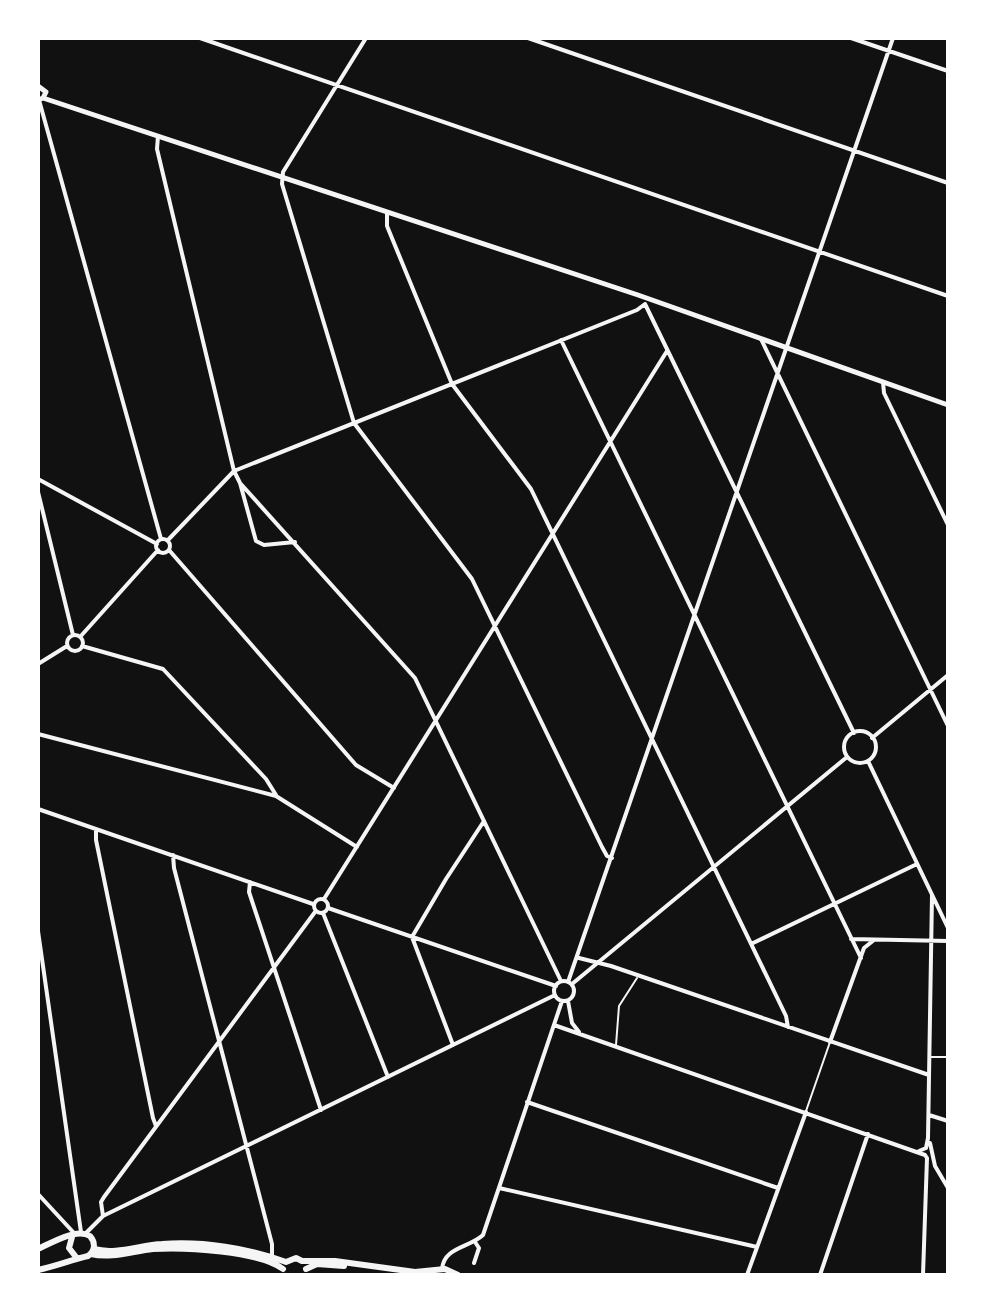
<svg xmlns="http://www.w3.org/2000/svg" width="986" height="1313" font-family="Quicksand,sans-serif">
  <rect width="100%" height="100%" fill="#111"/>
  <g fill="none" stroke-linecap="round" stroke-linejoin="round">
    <path stroke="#f5f5f5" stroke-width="2" d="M616,1045L619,1006L637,978
      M931,1057H948
      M806,1111L830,1042"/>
    <path stroke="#f5f5f5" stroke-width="4" d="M200,38L948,296
      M366,38L283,172L282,184L354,423L472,579L602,847L607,856L612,858
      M528,38L948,183
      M851,38L948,71
      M39,100L161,539
      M158,136L157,149L234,471L240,483L415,678L561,981
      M387,212V226L452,384L531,489L786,1016L788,1027
      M645,304L854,733
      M761,339L948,726
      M561,340L861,958
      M883,382L884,393L948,525
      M38,479L157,544
      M240,483L256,541L264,545L295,542
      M38,492L73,635
      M156 546a7 7 0 1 1 14 0a7 7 0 1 1-14 0Z
      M168,540L234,471L637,310L645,304
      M169,550L356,765L394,788
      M67 643a8 8 0 1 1 16 0a8 8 0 1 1-16 0Z
      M80,637L158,550
      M82,646L163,669L266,779L276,795
      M38,664L67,646
      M844 747a16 16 0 1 1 32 0a16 16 0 1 1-32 0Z
      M38,734L276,796L357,847
      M872,738L948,675
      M868,761L948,928
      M38,809L313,904
      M96,829V840L153,1118L156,1126
      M173,855L174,868L272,1244V1256
      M250,882L249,892L321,1110
      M314 906a7 7 0 1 1 14 0a7 7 0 1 1-14 0Z
      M324,899L667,351
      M328,908L556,986
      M323,913L388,1077
      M38,931L81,1232
      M851,939L948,941
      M751,944L917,864
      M579,958L611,966L929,1075
      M554 991a10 10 0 1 1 20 0a10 10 0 1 1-20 0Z
      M568,982L893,38
      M572,984L847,757
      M568,1001L572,1023L579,1032
      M554,1025L925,1155L927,1158L923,1275
      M830,1042L864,948L874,940
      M453,1045L412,937L446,879L484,821
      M527,1102L778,1188
      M929,1115L948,1121
      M930,1143L935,1166L948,1188
      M919,1151L926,1148L928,1138L932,895
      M499,1188L757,1247
      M38,1194L74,1233
      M103,1216L101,1202L104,1197L315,912
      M86,1233L103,1216L555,995
      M474,1263L479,1248L475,1242
      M442,1269C444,1247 469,1248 483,1235L562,1001
      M747,1275L806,1112
      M820,1275L868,1134"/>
    <path stroke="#f5f5f5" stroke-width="5" d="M38,86L46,92L43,98L38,100
      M43,98L638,295L948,405"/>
    <path stroke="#f5f5f5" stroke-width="6" d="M72,1237L69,1248L76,1257
      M38,1249C53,1242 76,1228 90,1236C96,1243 95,1251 88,1256C71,1260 56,1266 38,1270
      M94,1249C116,1255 140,1245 162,1244C203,1241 248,1248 286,1262
      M91,1254C111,1259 133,1251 153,1249C184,1247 260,1251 283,1269
      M286,1262L296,1258L302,1261H335L415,1272L445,1269L458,1275
      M306,1269L317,1264L344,1266"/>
  </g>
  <rect width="986" height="1313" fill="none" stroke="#ffffff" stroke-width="80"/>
</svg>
